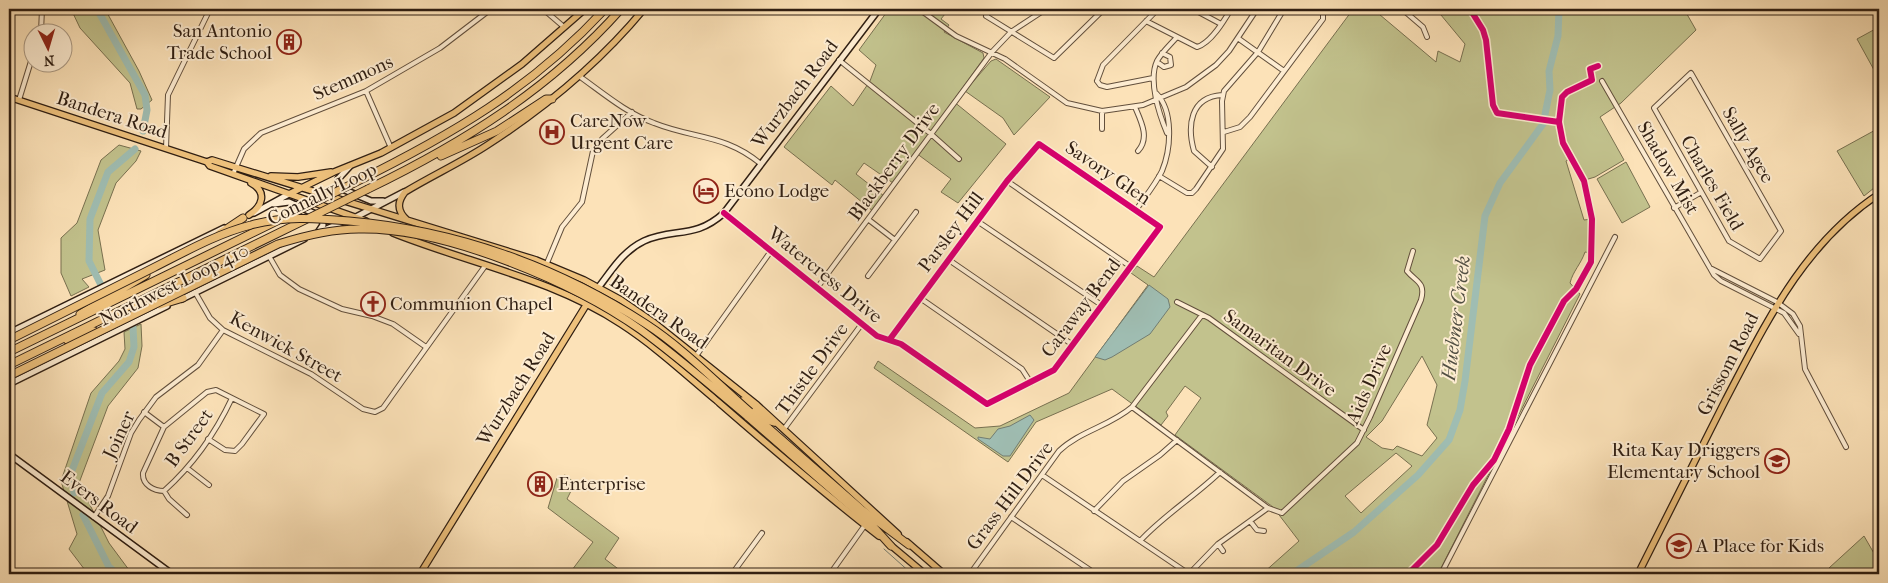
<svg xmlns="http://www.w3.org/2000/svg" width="1888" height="583" font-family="'IM FELL French Canon',serif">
  <rect width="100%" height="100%" fill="#fce2b8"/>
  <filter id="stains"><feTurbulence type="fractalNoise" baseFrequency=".004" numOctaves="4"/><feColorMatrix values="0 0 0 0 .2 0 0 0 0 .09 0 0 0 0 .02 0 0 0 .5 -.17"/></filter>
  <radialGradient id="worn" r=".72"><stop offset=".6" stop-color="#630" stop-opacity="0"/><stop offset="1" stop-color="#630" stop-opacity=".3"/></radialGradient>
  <path fill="#c2c28d" stroke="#787050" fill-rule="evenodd" d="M71,9H105L139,71L152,100L141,109H137L130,83L80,28Z
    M889,9H949L941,19L949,25L944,32L983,53L984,58L953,101L1006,144L958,203L941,192L951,179L916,153L893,183L864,163L856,174L884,196L874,212L835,180L832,185L784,147L831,86L853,106L870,81L876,65L859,50Z
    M1348,9H1373L1436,62L1438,51L1460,62L1465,44L1436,9H1684L1696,30L1621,103L1600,117L1624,160L1595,177L1585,180L1563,141L1571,158L1566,161L1584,220L1592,219L1591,253L1585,252C1581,264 1573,271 1570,283L1580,294L1438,574H1419L1412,568L1406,574H1262L1299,541L1273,507L1175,435L1201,398L1185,386L1166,412L1168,416L1161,425L1112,389L1036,422L1008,462L874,368L878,361L975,428L1000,426L1069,393L1148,285L1131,273L1137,266L1154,277L1351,12ZM1422,356L1437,385L1427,425L1437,438L1422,456L1397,446L1393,450L1382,448L1366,437L1382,421ZM1396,453L1412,466L1361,513L1345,496Z
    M1879,27V79L1857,39Z
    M996,59L1050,97L1014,135L1003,118L965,91L991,61Z
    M1879,128V184L1864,196L1837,151Z
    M119,145L141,151L136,161L116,183L98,230L105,270L82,279L89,287L71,296L61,273V238L77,223L101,160Z
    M1626,162L1650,207L1622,223L1597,179Z
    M141,324L142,346L138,368L108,406L79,483L109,543L132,574H88L69,549L77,534L61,481L91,393L119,361L125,349L124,332Z
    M565,475L575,483L567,499L619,538L605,559L625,574H569L593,542L548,508L557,478Z
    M1864,536L1879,562L1878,574H1838L1829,568Z"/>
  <path fill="#9fbdb2" stroke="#727d72" d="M1149,285L1168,299L1170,307L1150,334L1112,357L1105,360L1095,357Z
    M1030,415L1034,420L1010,456H1003L978,439V437L990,439L998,429L1010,426Z"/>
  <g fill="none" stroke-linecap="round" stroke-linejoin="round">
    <path stroke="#727d72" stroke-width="1" d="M884,549L912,574"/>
    <path stroke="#9fbdb2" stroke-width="7" d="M97,9L145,95L147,110L143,131
      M101,285L89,261L90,219L108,172L135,149
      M74,493L71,473L102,393L129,362L134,347L133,327
      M83,515L109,567L117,574
      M1292,574L1354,532L1418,475L1449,440L1460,410L1465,381L1485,216L1500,183L1543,124L1550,90L1549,71L1558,36L1559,9"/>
    <defs>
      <path id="street" d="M543,9L564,27
        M919,9L956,36L1005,59L1067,103L1102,111L1143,105L1186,87L1216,65L1229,51L1257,9
        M991,9L986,16L1054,58L1104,9
        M1193,9L1221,24
        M1402,9L1423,27L1427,37
        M1146,21L1197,47C1211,43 1224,21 1231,9
        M41,32L42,9
        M1239,39L1284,71
        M839,60L931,134L959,159
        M1157,62L1164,67L1171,65L1170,57L1162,53
        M1691,73L1781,231L1760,259L1729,241L1654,108Z
        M579,76C603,93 626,113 654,123C694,139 725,134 761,164
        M1097,81L1103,65L1158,9
        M1097,81L1100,85L1107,87L1153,78
        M1602,81L1714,275L1721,281L1784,313L1799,334
        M366,91L391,148
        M19,100L32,58
        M1135,107C1141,121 1150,138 1138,151
        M1102,111V129
        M1224,132L1240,127L1250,117L1323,19V13L1320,9
        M1167,133C1159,114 1148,80 1157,61C1162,52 1170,45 1177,37
        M166,148L168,95L210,9
        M1212,167L1194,151C1187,126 1190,97 1222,95
        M233,174L244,149L261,133L366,91L440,48L491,9
        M1159,176L1187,193H1192L1196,189L1223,149L1222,101L1224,91L1258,52L1284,9
        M1007,181L1131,267
        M1674,208L1700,193
        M1136,210C1145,197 1155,185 1162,171C1171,149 1174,111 1156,93
        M724,213L877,336L901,344L987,404L1054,370L1160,227L1039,144L1007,181L890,339
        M869,220L895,240
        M977,221L1103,306
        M269,256L280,275L299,289L342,309L372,316L393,324L426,347
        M949,260L1073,345
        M547,263L562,227L582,202L593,151L602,139L632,112
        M1710,268L1777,302L1793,314L1800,326L1805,369L1846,447
        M868,276L916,212
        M817,288L992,52L1011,32L1046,9
        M195,292L210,318L223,330L311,374L363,409L375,412L383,408L485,266
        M920,298L1022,369L1031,383
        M1177,302L1209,318L1364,430
        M9,327L11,332
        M696,356L771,251
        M1132,407L1268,508L1282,513L1357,443L1370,417L1421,300C1426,282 1416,282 1407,271L1413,251
        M144,412L164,427
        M784,429L861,325
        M187,468L209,485
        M1042,475L1189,574
        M164,491C154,491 142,485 143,473L164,427L207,392L216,390L264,414L242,444L235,451L225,450L208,439
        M164,491C193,465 216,432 232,398
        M164,491L169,499L187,515
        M1094,511L1123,481L1160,455L1177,440
        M94,517L108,496L131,433L139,420L156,397L198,365L223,330
        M1011,517L1096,574
        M1250,521L1257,530L1264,531
        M1140,541C1164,515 1194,497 1220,472
        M1218,544L1223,551
        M732,574L762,533
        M830,574L865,525
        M970,574L1059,451C1080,431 1110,426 1132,407L1202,315
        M1189,574L1218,544L1268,508
        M1441,574L1615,237"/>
      <path id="secondary" d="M350,166L338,179L340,188L371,201H383
        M274,204L289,202L322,217L323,225L319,231
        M254,213L289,194
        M354,218L404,192
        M324,230L343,222
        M598,288C612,270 623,251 644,241C674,227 694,240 724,213L879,9
        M182,299L304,239
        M9,333L224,228
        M9,384L167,306
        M9,454L172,574"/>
      <path id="primary" d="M9,97L207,162L212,160L536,260L584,280L621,300L653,322L757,405L898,534
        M207,162L210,166L366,221
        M271,176L298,177L331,172
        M289,194L334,172L381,153L454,113L522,64L585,9
        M249,215C262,207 268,192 251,183
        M407,220C397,211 397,202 405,192C433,175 462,162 489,144C546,107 600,62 644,9
        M393,233C468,263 553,279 621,324C655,346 685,374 716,400C769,446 823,493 879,536
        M736,402L743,400L768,421L775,423
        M907,542L944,574
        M888,543L925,574
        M420,574L588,302
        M1638,574C1667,517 1696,459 1725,401C1766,323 1803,244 1879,194"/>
      <path id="highway" d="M441,156L497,131L546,99H552
        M354,183C451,135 531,89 605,9
        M368,189C463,143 550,89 621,9
        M219,234L243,218
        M160,305L183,298
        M80,314L146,275
        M67,340L94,331
        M9,352L277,221
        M9,365L307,219
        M750,412L861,509L909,545
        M747,416L871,524L891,546"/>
    </defs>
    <use href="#street" stroke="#624f3c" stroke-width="6"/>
    <use href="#secondary" stroke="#2f1e12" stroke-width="8"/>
    <use href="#primary" stroke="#2f1e12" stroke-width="8"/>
    <use href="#highway" stroke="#2f1e12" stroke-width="9"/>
    <use href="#street" stroke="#fdecd1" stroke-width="4"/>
    <use href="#secondary" stroke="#fdecd1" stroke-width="5"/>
    <use href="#primary" stroke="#eec17c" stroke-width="5.5"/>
    <use href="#highway" stroke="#eec17c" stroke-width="7"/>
    <defs>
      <path id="highway-bridge" d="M291,214L354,183
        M309,218L368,189
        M9,340C57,316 105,292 153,268C185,252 216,234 251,225C283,216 316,218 349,221C455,230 557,266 646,324C683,348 717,383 750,412
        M9,376L278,244C306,235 335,228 364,229C447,229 573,282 641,330C678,357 712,387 747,416"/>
    </defs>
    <use href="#highway-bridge" stroke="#2f1e12" stroke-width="9" stroke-linecap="butt"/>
    <use href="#highway-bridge" stroke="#eec17c" stroke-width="7"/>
    <defs>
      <path id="cycleway" d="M1470,9L1483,30L1486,40L1493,105L1497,113L1559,122L1562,97L1567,92L1592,80L1590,69L1598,66
        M724,213L877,336L901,344L987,404L1054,370L1160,227L1039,144L1007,181L890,339
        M1408,574L1437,545L1473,485L1494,460L1509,429L1530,365L1564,301L1576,289L1591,262L1592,219L1584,181L1563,143L1559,122"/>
    </defs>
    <use href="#cycleway" stroke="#fdecd1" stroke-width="9"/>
    <use href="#cycleway" stroke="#d6006c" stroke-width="6"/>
  </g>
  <defs>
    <symbol id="building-ring" viewBox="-11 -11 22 22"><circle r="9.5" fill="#fdecd1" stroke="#8f2418" stroke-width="1.5"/><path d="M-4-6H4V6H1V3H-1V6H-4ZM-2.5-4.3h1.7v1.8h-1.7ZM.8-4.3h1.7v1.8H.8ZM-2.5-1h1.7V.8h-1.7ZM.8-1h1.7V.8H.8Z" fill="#8f2418"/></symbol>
    <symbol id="hospital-ring" viewBox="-11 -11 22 22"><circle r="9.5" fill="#fdecd1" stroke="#8f2418" stroke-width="1.5"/><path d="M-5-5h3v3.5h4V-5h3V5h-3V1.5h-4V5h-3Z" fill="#8f2418"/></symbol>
    <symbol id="hotel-ring" viewBox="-11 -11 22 22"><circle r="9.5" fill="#fdecd1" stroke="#8f2418" stroke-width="1.5"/><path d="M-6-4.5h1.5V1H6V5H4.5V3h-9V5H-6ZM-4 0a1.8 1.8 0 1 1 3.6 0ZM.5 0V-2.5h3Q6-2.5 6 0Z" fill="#8f2418"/></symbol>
    <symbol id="church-ring" viewBox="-11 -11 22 22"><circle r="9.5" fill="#fdecd1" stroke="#8f2418" stroke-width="1.5"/><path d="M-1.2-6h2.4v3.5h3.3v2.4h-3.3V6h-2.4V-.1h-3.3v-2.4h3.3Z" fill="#8f2418"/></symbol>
    <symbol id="school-ring" viewBox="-11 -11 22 22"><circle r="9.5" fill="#fdecd1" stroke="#8f2418" stroke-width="1.5"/><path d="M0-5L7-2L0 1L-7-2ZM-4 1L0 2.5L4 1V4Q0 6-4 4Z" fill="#8f2418"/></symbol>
  </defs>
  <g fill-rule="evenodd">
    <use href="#building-ring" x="275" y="28" width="28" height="28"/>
    <use href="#hospital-ring" x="538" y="118" width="28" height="28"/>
    <use href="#hotel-ring" x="692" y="177" width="28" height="28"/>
    <use href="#church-ring" x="359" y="290" width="28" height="28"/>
    <use href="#school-ring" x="1763" y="447" width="28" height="28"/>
    <use href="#building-ring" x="526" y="470" width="28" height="28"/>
    <use href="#school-ring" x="1665" y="532" width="28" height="28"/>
  </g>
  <g text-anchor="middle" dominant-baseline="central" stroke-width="4" stroke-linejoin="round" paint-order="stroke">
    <g font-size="19" fill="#2f1e12" stroke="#fdecd1" text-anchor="start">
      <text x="272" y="31" text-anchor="end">San Antonio<tspan x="272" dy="22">Trade School</tspan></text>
      <text x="570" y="121">CareNow<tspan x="570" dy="22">Urgent Care</tspan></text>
      <text x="724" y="191">Econo Lodge</text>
      <text x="390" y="304">Communion Chapel</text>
      <text x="1760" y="450" text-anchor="end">Rita Kay Driggers<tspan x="1760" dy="22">Elementary School</tspan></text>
      <text x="558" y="484">Enterprise</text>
      <text x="1696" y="546">A Place for Kids</text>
    </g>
    <g font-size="19" fill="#2f1e12" stroke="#fdecd1">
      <text transform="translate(353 78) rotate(-24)">Stemmons</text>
      <text transform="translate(795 94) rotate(-53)">Wurzbach Road</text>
      <text transform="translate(112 115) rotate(18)">Bandera Road</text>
      <text transform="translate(1748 145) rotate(60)">Sally Agee</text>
      <text transform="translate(894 162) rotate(-54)">Blackberry Drive</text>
      <text transform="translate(1668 168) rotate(60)">Shadow Mist</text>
      <text transform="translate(1108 173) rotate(34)">Savory Glen</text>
      <text transform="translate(1712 183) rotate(60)">Charles Field</text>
      <text transform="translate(322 194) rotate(-26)">Connally Loop</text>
      <text transform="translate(951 232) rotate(-53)">Parsley Hill</text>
      <text transform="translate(825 275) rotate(39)">Watercress Drive</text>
      <text transform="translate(174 285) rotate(-26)">Northwest Loop 410</text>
      <text transform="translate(1081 308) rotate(-53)">Caraway Bend</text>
      <text transform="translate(659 312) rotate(35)">Bandera Road</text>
      <text transform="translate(286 347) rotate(29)">Kenwick Street</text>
      <text transform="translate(1280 353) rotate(36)">Samaritan Drive</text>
      <text transform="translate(1728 364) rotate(-63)">Grissom Road</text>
      <text transform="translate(812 369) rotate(-54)">Thistle Drive</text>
      <text transform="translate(1369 384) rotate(-66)">Aids Drive</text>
      <text transform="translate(516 389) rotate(-58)">Wurzbach Road</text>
      <text transform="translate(119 435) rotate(-65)">Joiner</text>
      <text transform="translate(189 438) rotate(-54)">B Street</text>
      <text transform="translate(1010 496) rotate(-53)">Grass Hill Drive</text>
      <text transform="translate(99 502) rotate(37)">Evers Road</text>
    </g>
    <g font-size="20" font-style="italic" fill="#514e42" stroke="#fdecd1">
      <text transform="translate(1456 318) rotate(-83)">Huebner Creek</text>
    </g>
  </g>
  <rect width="1888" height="583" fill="none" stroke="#fce2b8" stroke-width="30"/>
  <rect x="10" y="10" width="1868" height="563" fill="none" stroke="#2f1e12" stroke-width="2.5"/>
  <rect x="15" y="15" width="1858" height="553" fill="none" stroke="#2f1e12"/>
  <g transform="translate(48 48) rotate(175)"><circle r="24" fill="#fdecd1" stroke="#ab9a85"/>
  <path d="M0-4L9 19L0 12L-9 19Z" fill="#8f2418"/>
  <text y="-8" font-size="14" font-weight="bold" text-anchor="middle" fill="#2f1e12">N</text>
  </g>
  <rect width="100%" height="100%" filter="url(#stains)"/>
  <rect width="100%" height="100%" fill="url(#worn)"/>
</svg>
